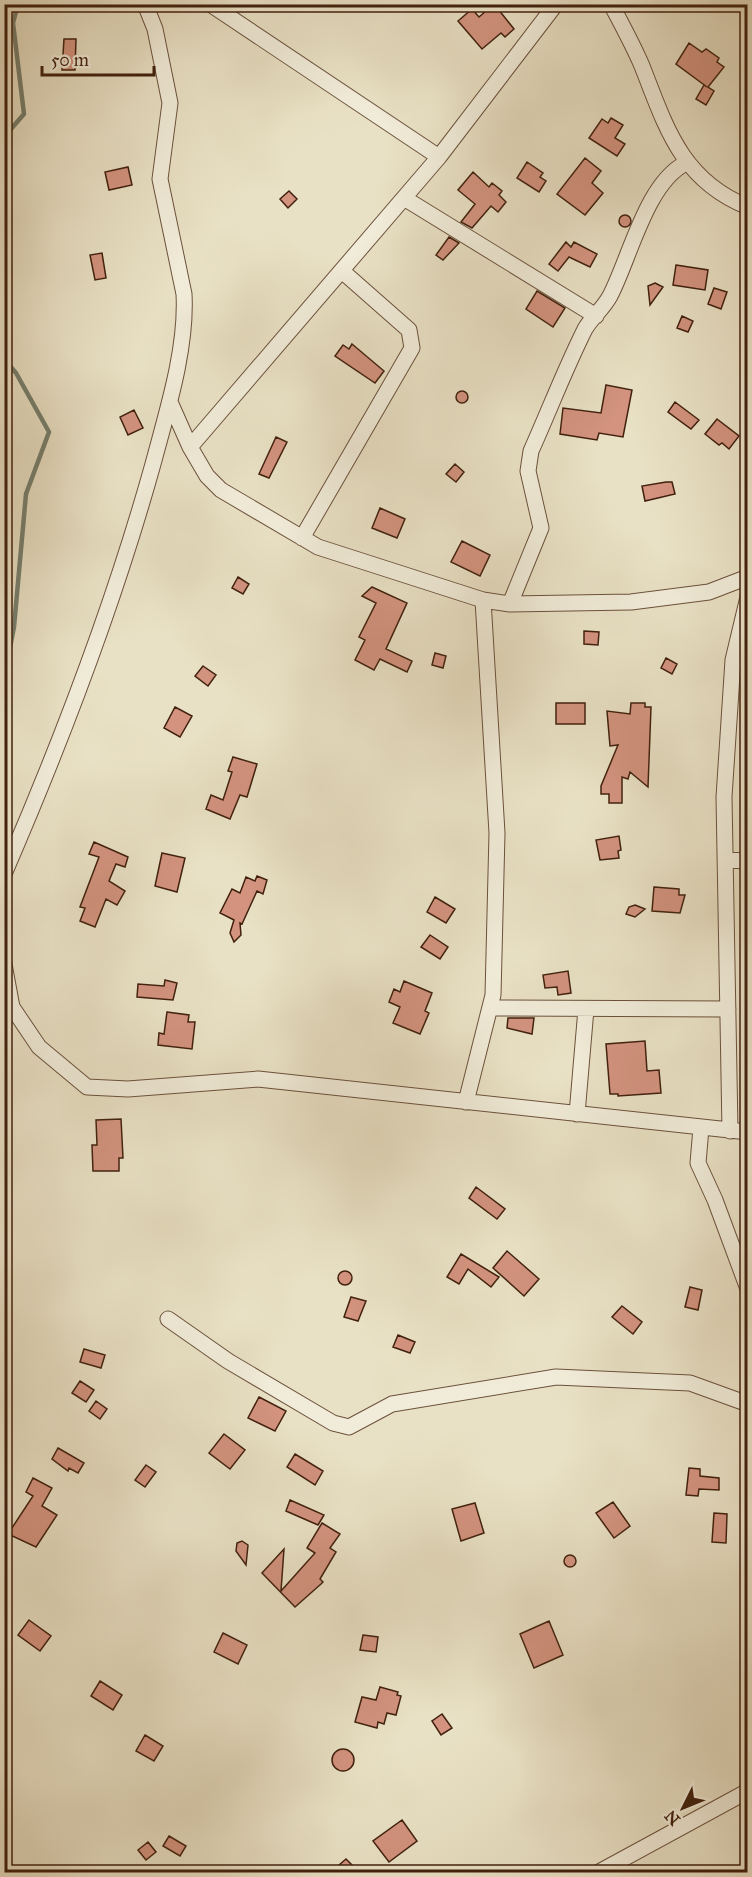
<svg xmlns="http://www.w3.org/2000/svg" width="752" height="1877" font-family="'IM FELL Great Primer',serif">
  <rect width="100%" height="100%" fill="#e9e1c5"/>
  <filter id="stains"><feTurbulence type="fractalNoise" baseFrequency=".00333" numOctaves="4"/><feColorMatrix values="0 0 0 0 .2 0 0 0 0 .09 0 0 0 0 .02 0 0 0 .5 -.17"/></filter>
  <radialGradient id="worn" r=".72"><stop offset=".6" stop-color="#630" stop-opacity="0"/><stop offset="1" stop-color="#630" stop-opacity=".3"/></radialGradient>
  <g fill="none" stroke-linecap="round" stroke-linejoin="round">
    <path stroke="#767f6e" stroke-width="4.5" d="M4,137L24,114L13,23L18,4
      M4,359L16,373L49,432L26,494L14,627L4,678"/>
  </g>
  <path fill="#d3937f" stroke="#41210e" stroke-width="1.5" d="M494,4L514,29L505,37L501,33L482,49L458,21L472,9L479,17Z
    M64,39H76L75,70H62Z
    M689,43L702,52L706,49L719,58L717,62L724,67L708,87L714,91L706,105L696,99L704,85L707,87L676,64Z
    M611,118L623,125L615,138L625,144L617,156L589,138L602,119L608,123Z
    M585,158L601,171L592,183L603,193L585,215L557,194Z
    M527,162L543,173L540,177L546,181L539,192L517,178Z
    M128,167L132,185L109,190L105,172Z
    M473,172L489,187L492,183L502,191L499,195L506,202L498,212L491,206L472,228L461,222L475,204L458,190Z
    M289,191L297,199L288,208L280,199Z
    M619 221a6 6 0 1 1 12 0a6 6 0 1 1-12 0Z
    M449,237L459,243L443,260L436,255Z
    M566,242L571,247L574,242L597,254L590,267L569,257L558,271L549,264Z
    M102,253L106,278L95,280L90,255Z
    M676,265L708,270L705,290L673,285Z
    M655,283L663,287L650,305L648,286Z
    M714,288L727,292L721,309L708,304Z
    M537,291L565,308L553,327L526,309Z
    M682,316L693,321L688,332L677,328Z
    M352,344L384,371L375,383L335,356L343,345L349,349Z
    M606,385L632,390L623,437L599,433L597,440L560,434L563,408L601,413Z
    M456 397a6 6 0 1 1 12 0a6 6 0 1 1-12 0Z
    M675,402L699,420L691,429L668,412Z
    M134,410L143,428L128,435L120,417Z
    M717,419L739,436L729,449L722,443L719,445L705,434Z
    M276,437L287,442L269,478L259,474Z
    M455,464L464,472L456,482L446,474Z
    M666,482H672L675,494L645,501L642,486Z
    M380,508L405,519L397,538L372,528Z
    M462,541L490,555L480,576L451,562Z
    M238,577L249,584L243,594L232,588Z
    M372,587L407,603L386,649L412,661L407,672L380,659L374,670L355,660L365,640L359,637L376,603L362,596Z
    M584,631L599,632L598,645L584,644Z
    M435,653L446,656L443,668L432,665Z
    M666,658L677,664L672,674L661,668Z
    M203,666L216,675L208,686L195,676Z
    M556,703H585V724H556Z
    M631,703H645V707H651L648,787L630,772L628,779L622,777V803H609V794H601V786L618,745L610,746L607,711L630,714Z
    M175,707L192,716L180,737L164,728Z
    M233,757L257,764L247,797L240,795L230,819L206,809L211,795L223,800L232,772L228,771Z
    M619,836L621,850L618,851L619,858L600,860L596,840Z
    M94,842L128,857L125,867L116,864L109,881L125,891L117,905L106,899L95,927L80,921L85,908L80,907L99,857L89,854Z
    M162,853L185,858L177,892L155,886Z
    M257,876L267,880L263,894L257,891L242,924L240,923L241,935L234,942L230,933L234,920L220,913L232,889L240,893L246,877L255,881Z
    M654,887L679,889V895H685L680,913L652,911Z
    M435,897L455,909L446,923L427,912Z
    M635,905L645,909L635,917L626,914L629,907Z
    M430,935L448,947L440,959L421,947Z
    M568,971L571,993L558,995L557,987L545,988L543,975Z
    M165,980L177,983L173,1000L137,997L138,984L164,986Z
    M404,981L432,993L425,1011L429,1013L420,1034L393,1023L400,1007L389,1002L394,989L400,992Z
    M167,1012L189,1015L188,1022H195L192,1049L158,1045L159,1033L164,1034Z
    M508,1018H534L532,1034L507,1028Z
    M645,1041L647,1071L659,1070L661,1093L618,1096V1094H610L606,1044Z
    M121,1119L123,1158H119V1171H93L92,1145H97L96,1120Z
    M476,1187L505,1209L497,1219L469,1198Z
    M507,1251L539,1279L524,1296L493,1268Z
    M461,1254L499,1277L491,1287L468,1269L459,1284L447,1277Z
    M338 1278a7 7 0 1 1 14 0a7 7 0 1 1-14 0Z
    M690,1287L702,1290L698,1310L685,1307Z
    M351,1297L366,1301L358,1321L344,1317Z
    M622,1306L642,1322L633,1334L612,1317Z
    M398,1335L415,1342L410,1353L393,1347Z
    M84,1349L105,1355L101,1368L80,1362Z
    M80,1381L94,1390L86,1402L72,1393Z
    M259,1397L286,1411L275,1431L248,1418Z
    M96,1401L107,1409L100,1419L89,1411Z
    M224,1434L245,1450L230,1469L209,1453Z
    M58,1448L84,1463L78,1473L69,1468L68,1471L52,1459Z
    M295,1454L323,1471L315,1485L287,1467Z
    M146,1465L156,1472L145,1487L135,1480Z
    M689,1468L700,1469V1476L719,1478V1490L699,1489L698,1496L686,1495Z
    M33,1478L52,1488L42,1506L57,1515L36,1547L8,1534L33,1496L26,1492Z
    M290,1500L324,1515L318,1525L286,1511Z
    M613,1502L630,1526L614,1538L596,1513Z
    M475,1503L484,1533L461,1541L452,1509Z
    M714,1513L727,1514L726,1543L712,1542Z
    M322,1523L340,1534L330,1548L336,1552L320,1579L323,1582L321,1584L295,1607L262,1573L284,1549L281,1591L315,1553L307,1548Z
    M242,1541L248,1545L246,1565L236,1551L237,1543Z
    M564 1561a6 6 0 1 1 12 0a6 6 0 1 1-12 0Z
    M29,1620L51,1636L40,1651L18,1635Z
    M549,1621L563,1655L534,1668L520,1634Z
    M223,1633L247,1645L238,1664L214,1652Z
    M363,1635L378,1637L376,1652L360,1650Z
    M100,1681L122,1695L113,1710L91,1696Z
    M380,1687L398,1692L397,1695L401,1696L396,1715L387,1713L384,1724L378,1722L377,1728L355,1722L362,1697L376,1700Z
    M442,1714L452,1728L441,1735L432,1721Z
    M145,1735L163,1746L154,1761L136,1751Z
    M332 1760a11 11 0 1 1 22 0a11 11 0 1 1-22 0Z
    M402,1820L417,1841L389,1862L373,1841Z
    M169,1836L186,1846L180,1856L163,1846Z
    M148,1842L156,1852L146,1860L138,1850Z
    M346,1859L359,1872H331Z"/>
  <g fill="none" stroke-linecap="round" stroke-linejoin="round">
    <defs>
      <path id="minor" d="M210,4L439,157
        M611,4C622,25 633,45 642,66C666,127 681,180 748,207
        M744,4L748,5
        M404,198L596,316
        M170,402L190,447L207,476L221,490L318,547L483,600L510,604L631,602L709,592L748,577
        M190,447L439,157L556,4
        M302,538L412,348L409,330L342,271
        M510,604L541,528L528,471L531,451C549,411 565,369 585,329C592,317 603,309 610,296C630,258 646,183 686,163
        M726,860L748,861
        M4,874C62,740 114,604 153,464C167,411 187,349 184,294L160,179L170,103L155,29L145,4
        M4,964L12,1007L39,1047L87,1087L128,1089L258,1079L748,1132
        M491,1008L728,1009
        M466,1102L493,995L497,833L483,600
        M577,1114L586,1009
        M701,1128L698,1163L715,1200L748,1289
        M730,1131L724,797L733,660L748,597
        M168,1319L228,1361L333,1423L349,1427L392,1404L556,1377L690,1383L748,1404
        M599,1872L748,1791"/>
    </defs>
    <use href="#minor" stroke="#6b513c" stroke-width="17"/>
    <use href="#minor" stroke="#f1ecd9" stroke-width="15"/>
  </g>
  <rect width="752" height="1877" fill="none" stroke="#e9e1c5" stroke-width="24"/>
  <rect x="6" y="6" width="740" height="1865" fill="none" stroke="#41210e" stroke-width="3"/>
  <rect x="12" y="12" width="728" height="1853" fill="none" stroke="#41210e" stroke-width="1.5"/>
  <g transform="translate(683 1808) rotate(227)" stroke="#f1ecd9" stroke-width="4.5" paint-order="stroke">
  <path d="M0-4.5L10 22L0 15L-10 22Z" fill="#41210e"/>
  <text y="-9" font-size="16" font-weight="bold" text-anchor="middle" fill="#41210e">N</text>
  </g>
  <path d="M42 66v9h112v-9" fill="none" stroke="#41210e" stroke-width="3"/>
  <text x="51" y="66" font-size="18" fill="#41210e" stroke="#f1ecd9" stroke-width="4.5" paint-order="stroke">50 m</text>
  <rect width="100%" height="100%" filter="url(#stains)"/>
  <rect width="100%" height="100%" fill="url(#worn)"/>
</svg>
